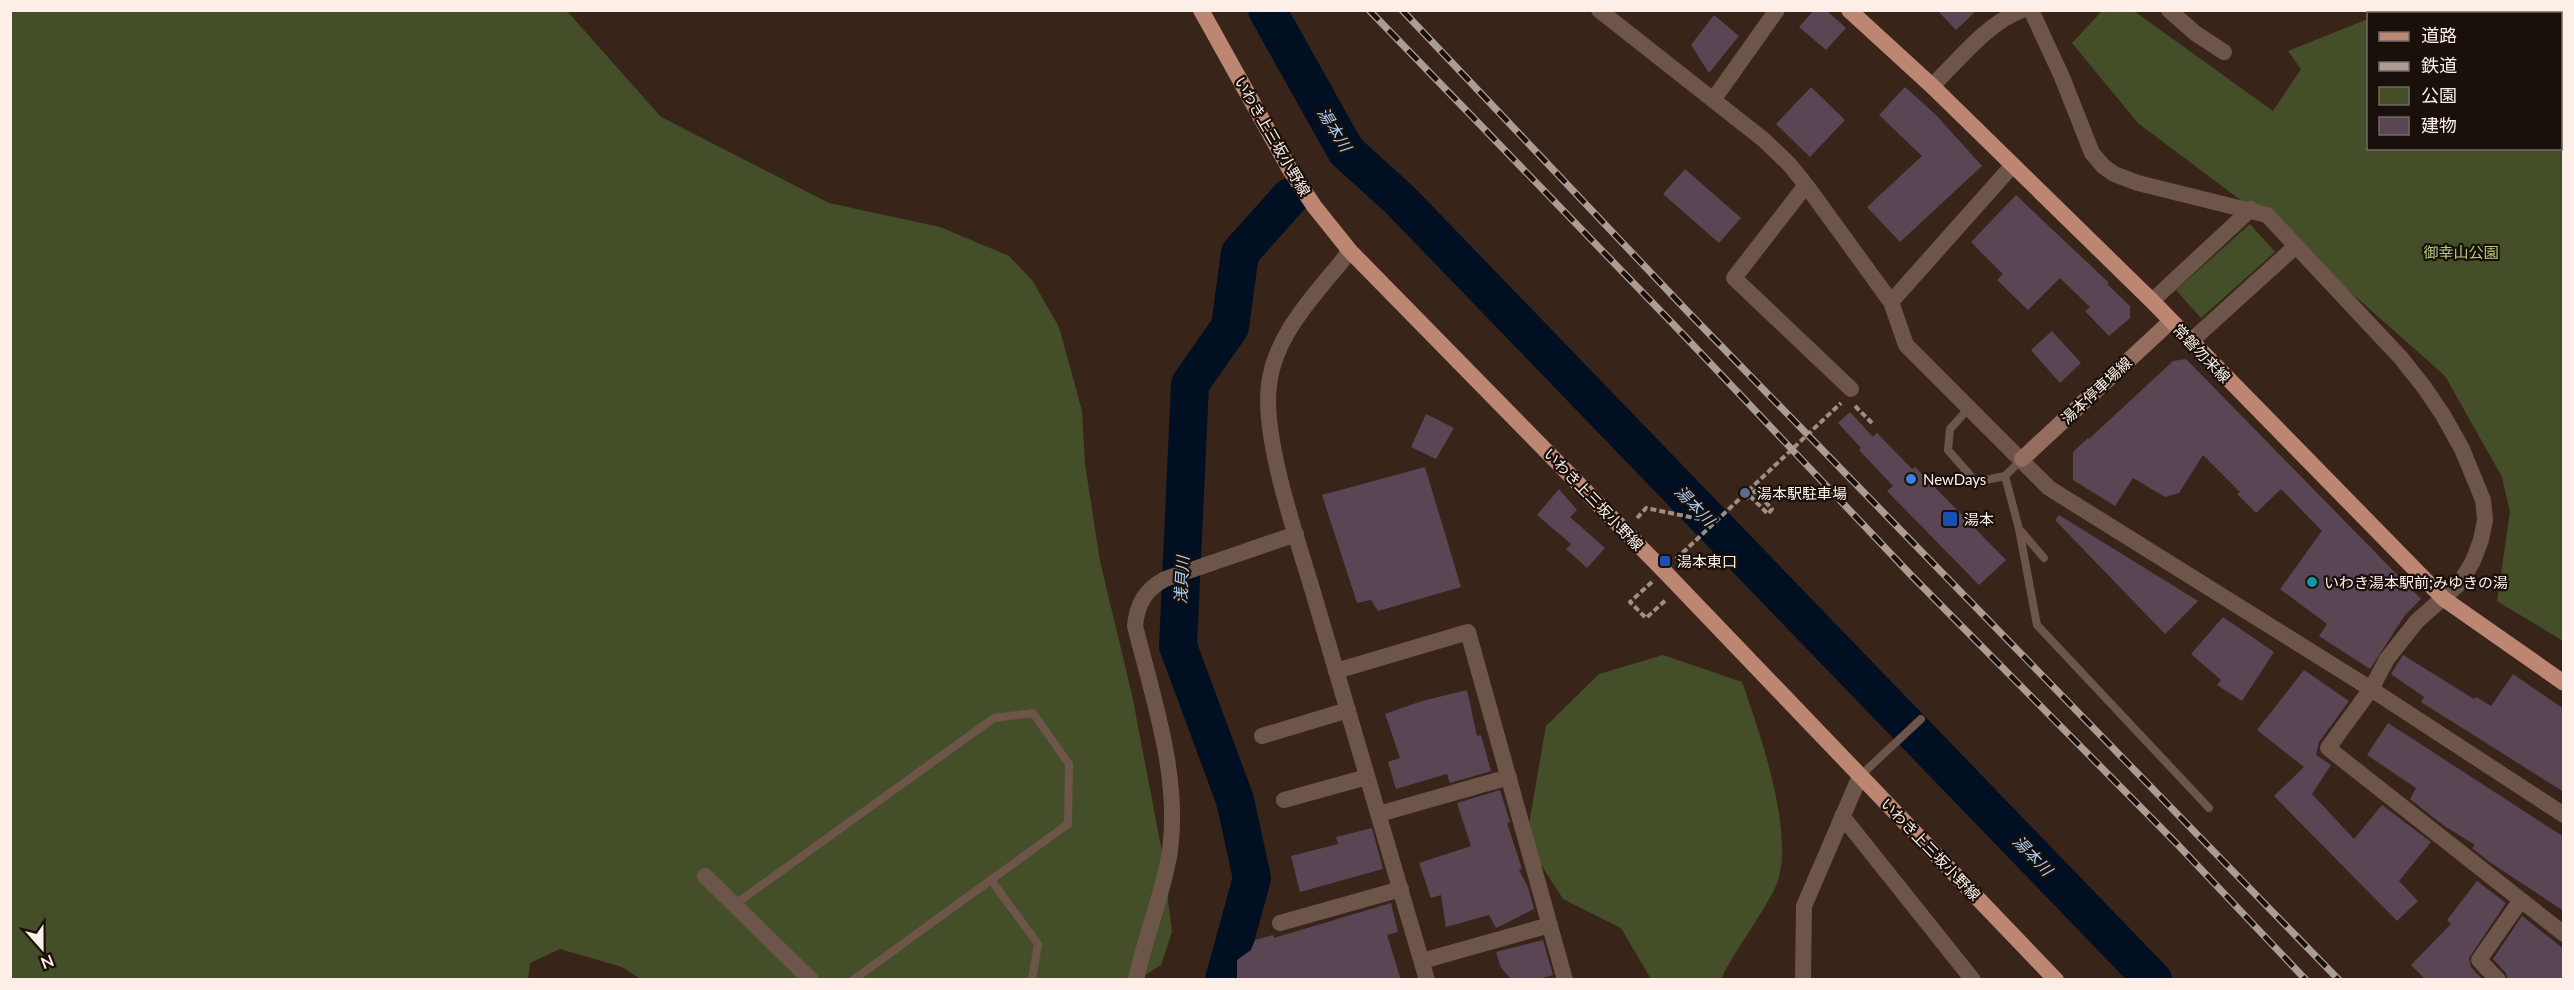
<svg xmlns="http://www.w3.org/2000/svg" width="2574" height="990" font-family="Lato,'Noto Sans JP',sans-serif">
  <rect width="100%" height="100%" fill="#39241a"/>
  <path fill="#444f29" d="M2389,10L2563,11V641L2497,601L2510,512L2502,477L2445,376L2283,232L2138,123L2072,43L2102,11H2134L2273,111L2301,69L2288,51L2368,19V148H2560V14L2382,13Z
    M10,11H567L661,117L829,203L940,227L1009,256L1032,280L1059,327L1082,411L1085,464L1100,561L1132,695L1162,852L1172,932L1161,965L1137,980H642L622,967L560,949L530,963L528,979H11Z
    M2250,224L2275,252L2201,318L2176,290Z
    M1663,655L1742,682C1759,730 1798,841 1775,888C1759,920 1736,948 1721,979H1651L1621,928L1563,899L1526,841L1546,726L1599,674Z"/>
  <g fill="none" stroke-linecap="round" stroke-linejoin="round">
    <path stroke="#001022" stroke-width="38" d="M1267,10L1346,151L1400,200L2153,980
      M1224,980L1252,878L1235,800L1178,646L1190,384L1230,327L1240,253L1290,197"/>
  </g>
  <path fill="#5a4554" d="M1814,10H1826L1846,28L1826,50L1799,27Z
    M1937,10H1977L1956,30Z
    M1714,15L1739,36L1709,73L1691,45Z
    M1811,87L1845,120L1810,157L1776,124Z
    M1905,87L1937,116L1982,166L1900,242L1867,207L1922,156L1879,115Z
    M1685,169L1741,218L1719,243L1663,194Z
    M2016,195L2109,283L2107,284L2130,306V318L2109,336L2085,311L2090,307L2060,278L2028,310L1997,280L2003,274L1971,242Z
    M2052,331L2081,363L2060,383L2031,350Z
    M2186,359L2421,599L2405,615L2370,669L2319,636L2327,624L2280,589L2322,531L2281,489L2256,513L2237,494L2240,492L2203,455L2179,493L2165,497L2133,478L2115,506L2073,480V452L2088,438L2089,439L2173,361Z
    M1850,412L1873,437L1877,433L1912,469L1915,467L2006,560L1979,585L1887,491L1893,486L1859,450L1861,448L1838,423Z
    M1426,414L1454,428L1436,459L1411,447Z
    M1425,467L1461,587L1378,611L1371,600L1357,603L1322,495Z
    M1559,489L1577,510L1570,517L1605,548L1587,568L1566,549L1571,544L1537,515Z
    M2059,515L2198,601L2165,634L2055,520Z
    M2223,617L2274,652L2242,701L2217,685L2221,680L2191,654Z
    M2403,655L2474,699L2476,697L2491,706L2513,674L2564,709V792L2421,702L2424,697L2391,674Z
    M2304,670L2349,701L2319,742L2316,755L2331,765L2312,794L2354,839L2382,805L2431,842L2399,881L2418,901L2397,921L2274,796L2304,767L2257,730Z
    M1467,690L1477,736L1481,735L1491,771L1450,783L1447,774L1396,789L1388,762L1400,758L1385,714L1422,701Z
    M2388,723L2564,837V911L2491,863L2472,848L2475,845L2443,825L2410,799L2416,788L2367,755Z
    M1500,790L1510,822L1507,823L1522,869L1519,870L1528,887L1534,909L1496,928L1489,915L1446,927L1441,895L1431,898L1419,863L1471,846L1457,803Z
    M1372,828L1383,869L1300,892L1291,856L1338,844L1336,837Z
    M2477,881L2506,903L2469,958L2471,967L2483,980H2426L2411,965L2451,924L2447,920Z
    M1391,903L1398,932L1387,935L1401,980H1237V960L1251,950L1255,940L1273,935L1274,938Z
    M2522,916L2564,949V980H2508L2506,973L2493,959Z
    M1543,940L1553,975L1534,980H1512L1501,968L1496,952Z"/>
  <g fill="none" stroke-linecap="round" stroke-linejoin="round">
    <path stroke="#9f8e85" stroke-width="4" stroke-dasharray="6 3" stroke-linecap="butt" d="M1855,406L1874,425
      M1746,499L1755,491L1772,509L1768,514L1746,492
      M1637,518L1646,508L1714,522
      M1676,559L1841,403
      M1652,582L1630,602L1646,618L1667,599"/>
    <path stroke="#6d554a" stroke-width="8" d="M1969,408L1950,429L1948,450L1976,482L2005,476L2021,460
      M2005,476L2019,529L2037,625L2209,808
      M2021,531L2044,558
      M1860,776L1921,719
      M991,880L1038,944L1032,980
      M734,905L994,718L1033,713L1069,764L1068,824L853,980"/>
    <path stroke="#6d554a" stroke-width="16" d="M1599,10L1764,140L1789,164L1806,185L1891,302L1906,345L2049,488L2371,689L2564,815
      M2031,10L2062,77L2092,153L2103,166L2114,174L2138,183L2267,215L2401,358L2424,387L2443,415L2462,449L2483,500L2485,520L2481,540L2473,561L2460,583L2417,621L2387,659L2371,689L2328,748L2564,934
      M2169,10L2195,33L2224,52
      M1932,86C1958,61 1987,23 2022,10
      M1713,100L1777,10
      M1806,185L1734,278L1851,389
      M2152,301L2251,209
      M1891,302L2012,166
      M2190,342L2296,246
      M1336,671L1468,632L1565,980
      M1262,736L1348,710
      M1284,800L1367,777
      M1379,814L1509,777
      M1842,816L1973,980
      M1280,923L1401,889
      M1422,961L1550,925
      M1803,980L1804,906L1860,776
      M2498,980L2479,960L2521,900"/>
    <path stroke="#6d554a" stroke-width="16" d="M1350,251C1319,291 1275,332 1269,385C1262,439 1297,538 1313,592C1351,721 1390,850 1427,980
      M705,876L811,980
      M1136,980C1145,936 1163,895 1170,851C1180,776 1153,698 1135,626C1137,604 1145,590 1165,579L1296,534"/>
    <path stroke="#956d5e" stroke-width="16" d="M2022,459L2171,321"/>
    <path stroke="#bd8672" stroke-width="16" d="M1201,10L1289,168L1314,206L1350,251L1666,573L2056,980
      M1849,10L1932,86L2152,301L2444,599L2564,683"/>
    <defs>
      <path id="rail" d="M1369,10L1675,326L1909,573L2178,845L2306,980
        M1402,10L1688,312L2339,980"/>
    </defs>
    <use href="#rail" stroke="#ad9c94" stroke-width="7"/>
    <use href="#rail" stroke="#19100b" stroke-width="4.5" stroke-dasharray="14" stroke-linecap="butt"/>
  </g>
  <circle fill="#3f7fe0" stroke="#19100b" stroke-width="2" cx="1911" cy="479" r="6"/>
  <circle fill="#5c6f8a" stroke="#19100b" stroke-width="2" cx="1745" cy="493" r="6"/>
  <g fill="#1a4fb4" stroke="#19100b" stroke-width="2">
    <rect x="1942" y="511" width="16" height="16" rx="3"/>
    <rect x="1659" y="555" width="12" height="12" rx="3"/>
  </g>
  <circle fill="#0f9aa8" stroke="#19100b" stroke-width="2" cx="2312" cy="582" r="6"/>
  <g text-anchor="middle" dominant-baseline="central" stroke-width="4.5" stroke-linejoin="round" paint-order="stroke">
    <g font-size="15" fill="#fdefe8" stroke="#19100b">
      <text transform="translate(1273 136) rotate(60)">いわき上三坂小野線</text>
      <text transform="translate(2202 353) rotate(46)">常磐勿来線</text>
      <text transform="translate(2096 390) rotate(-43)">湯本停車場線</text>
      <text transform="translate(1594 499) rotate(46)">いわき上三坂小野線</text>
      <text transform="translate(1931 849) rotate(46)">いわき上三坂小野線</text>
    </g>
    <g font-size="15" fill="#b5cc7c" stroke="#19100b">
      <text x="2461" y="252">御幸山公園</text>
    </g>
    <g font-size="15" fill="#fdefe8" stroke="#19100b" text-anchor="start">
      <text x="1923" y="479">NewDays</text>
      <text x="1757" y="493">湯本駅駐車場</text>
      <text x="1964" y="519">湯本</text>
      <text x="1677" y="561">湯本東口</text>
      <text x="2324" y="582">いわき湯本駅前;みゆきの湯</text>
    </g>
    <g font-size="16" font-style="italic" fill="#aacef3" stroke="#19100b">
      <text transform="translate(1335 129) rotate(58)">湯本川</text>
      <text transform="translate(1695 505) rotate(46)">湯本川</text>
      <text transform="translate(1181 580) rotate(-87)">浅貝川</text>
      <text transform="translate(2033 855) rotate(46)">湯本川</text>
    </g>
  </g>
  <rect width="2574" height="990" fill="none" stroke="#fdefe8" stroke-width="24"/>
  <rect x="2367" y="12" width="195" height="138" fill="#19100b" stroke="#746963" stroke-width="1.5"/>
  <rect x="2379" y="32" width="30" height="9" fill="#bd8672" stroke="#746963" stroke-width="1.5"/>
  <text x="2421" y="42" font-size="18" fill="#fdefe8">道路</text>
  <rect x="2379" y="62" width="30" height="9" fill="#ad9c94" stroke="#746963" stroke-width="1.5"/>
  <text x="2421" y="72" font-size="18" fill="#fdefe8">鉄道</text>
  <rect x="2379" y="87" width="30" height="18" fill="#444f29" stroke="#746963" stroke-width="1.5"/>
  <text x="2421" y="102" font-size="18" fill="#fdefe8">公園</text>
  <rect x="2379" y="117" width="30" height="18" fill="#5a4554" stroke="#746963" stroke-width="1.5"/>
  <text x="2421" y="132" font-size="18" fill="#fdefe8">建物</text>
  <g transform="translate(42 948) rotate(159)" stroke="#19100b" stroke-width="4.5" paint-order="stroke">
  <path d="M0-4.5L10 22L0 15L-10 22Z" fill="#fdefe8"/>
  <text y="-9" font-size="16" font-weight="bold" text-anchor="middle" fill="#fdefe8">N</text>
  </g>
</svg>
